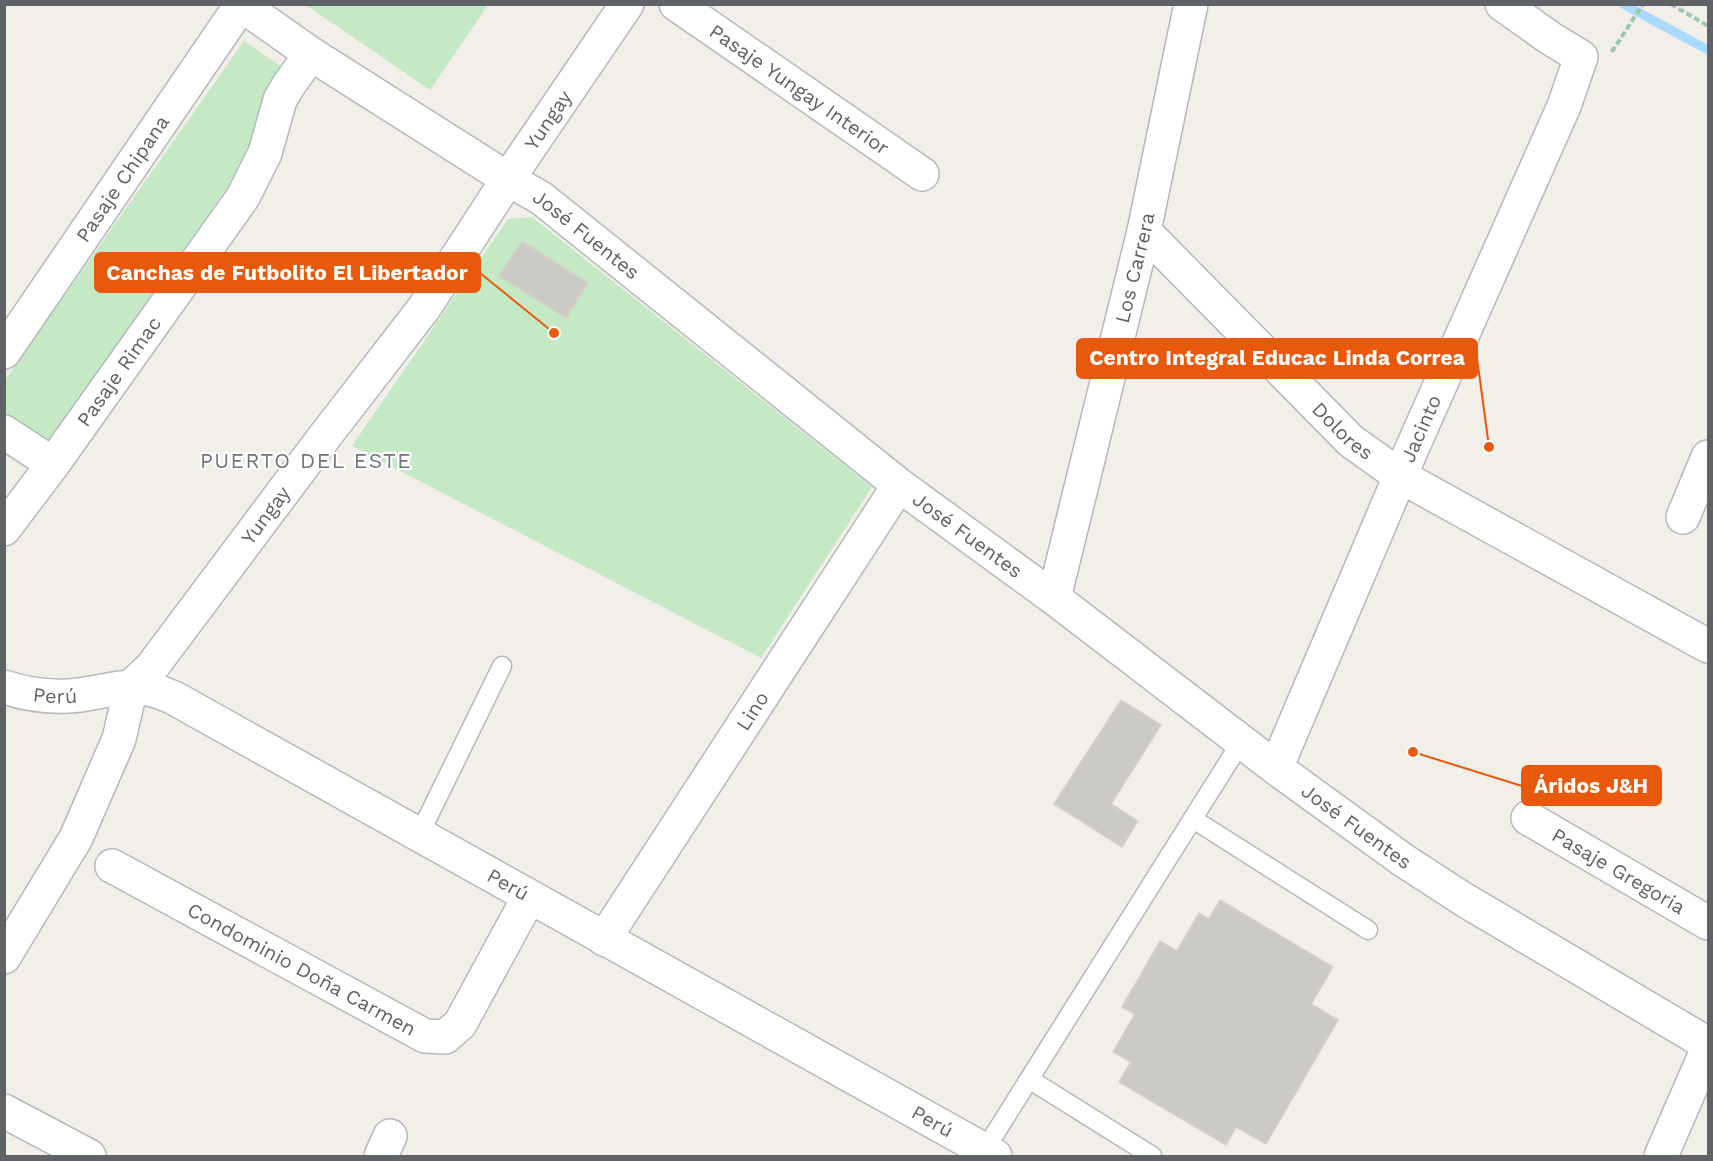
<svg xmlns="http://www.w3.org/2000/svg" width="1713" height="1161" font-family="'Work Sans',sans-serif">
  <rect width="100%" height="100%" fill="#f1efe8"/>
  <path fill="#c5e8c5" d="M306,5H488L430,90Z
    M244,41L285,69L247,159L49,442L5,418V380Z
    M532,217L872,487L761,658L352,446L508,219Z"/>
  <g fill="none" stroke-linecap="round" stroke-linejoin="round">
    <path stroke="#aadaff" stroke-width="9" d="M1623,4L1708,50"/>
  </g>
  <path fill="#cccac5" stroke="#d6d1c6" stroke-width="1.5" d="M522,241L588,283L566,318L499,276Z
    M1121,700L1161,725L1111,804L1138,821L1122,847L1054,804Z
    M1220,900L1333,967L1311,1004L1338,1020L1266,1144L1236,1127L1226,1145L1119,1082L1131,1062L1113,1052L1135,1014L1122,1007L1160,941L1177,951L1199,913L1209,919Z"/>
  <g fill="none" stroke-linecap="round" stroke-linejoin="round">
    <defs>
      <path id="lane" d="M1193,819L1368,930
        M419,835L502,666
        M1029,1079L1152,1156
        M984,1151L1241,742"/>
      <g id="street">
        <path id="s1" d="M240,4L311,54L508,179L541,198L899,485L1054,598L1276,768L1403,860L1463,899L1708,1044"/>
        <path id="s2" d="M676,4L922,174"/>
        <path id="s3" d="M1144,231L1351,441L1400,476L1708,646"/>
        <path id="s4" d="M4,352L241,5"/>
        <path d="M4,432L53,464"/>
        <path d="M1683,517L1708,457"/>
        <path id="s5" d="M4,529L53,464L243,197L265,153L280,100L288,86L311,54"/>
        <path id="s6" d="M1054,598L1144,231L1191,4"/>
        <path id="s7" d="M1276,768L1410,453L1564,106L1581,57L1550,38L1502,4"/>
        <path id="s8" d="M1528,818L1708,923"/>
        <path id="s9" d="M112,866L425,1036L445,1037L460,1024L529,897"/>
        <path id="s10" d="M604,939L899,485"/>
        <path id="s11" d="M4,957L76,838L119,739L131,687L152,667L322,440L424,308L508,179L627,4"/>
        <path d="M4,1111L89,1156"/>
        <path d="M381,1156L390,1136"/>
        <path d="M1661,1156L1708,1048"/>
      </g>
      <g id="secondary">
        <path id="s12" d="M4,687C25,694 47,697 69,696C95,695 122,683 148,689C157,691 165,694 174,698L995,1156"/>
      </g>
    </defs>
    <use href="#lane" stroke="#b5b8bc" stroke-width="21"/>
    <use href="#street" stroke="#b5b8bc" stroke-width="36"/>
    <use href="#secondary" stroke="#b6babf" stroke-width="36"/>
    <path stroke="#9cc7a9" stroke-width="4" stroke-dasharray="6 3" stroke-linecap="butt" d="M1671,4L1708,26
      M1611,51L1613,50L1643,4"/>
    <use href="#lane" stroke="#fff" stroke-width="18"/>
    <use href="#street" stroke="#fff" stroke-width="33"/>
    <use href="#secondary" stroke="#fff" stroke-width="33"/>
  </g>
  <g text-anchor="middle" dominant-baseline="central" stroke-width="4.5" stroke-linejoin="round" paint-order="stroke">
    <g font-size="20" fill="#5f6368" stroke="#fff">
      <text stroke="none"><textPath href="#s2" startOffset="150">Pasaje Yungay Interior</textPath></text>
      <text stroke="none"><textPath href="#s11" startOffset="1005">Yungay</textPath></text>
      <text stroke="none"><textPath href="#s4" startOffset="210">Pasaje Chipana</textPath></text>
      <text stroke="none"><textPath href="#s1" startOffset="416">José Fuentes</textPath></text>
      <text stroke="none"><textPath href="#s6" startOffset="340">Los Carrera</textPath></text>
      <text stroke="none"><textPath href="#s5" startOffset="195">Pasaje Rimac</textPath></text>
      <text stroke="none"><textPath href="#s3" startOffset="282">Dolores</textPath></text>
      <text stroke="none"><textPath href="#s7" startOffset="369">Jacinto</textPath></text>
      <text stroke="none"><textPath href="#s11" startOffset="519">Yungay</textPath></text>
      <text stroke="none"><textPath href="#s1" startOffset="902">José Fuentes</textPath></text>
      <text stroke="none"><textPath href="#s12" startOffset="52">Perú</textPath></text>
      <text stroke="none"><textPath href="#s10" startOffset="272">Lino</textPath></text>
      <text stroke="none"><textPath href="#s1" startOffset="1388">José Fuentes</textPath></text>
      <text stroke="none"><textPath href="#s8" startOffset="105">Pasaje Gregoria</textPath></text>
      <text stroke="none"><textPath href="#s12" startOffset="556">Perú</textPath></text>
      <text stroke="none"><textPath href="#s9" startOffset="216">Condominio Doña Carmen</textPath></text>
      <text stroke="none"><textPath href="#s12" startOffset="1042">Perú</textPath></text>
    </g>
    <g font-size="21" letter-spacing="1.5" fill="#70757a" stroke="#fff">
      <text x="306" y="460">PUERTO DEL ESTE</text>
    </g>
  </g>
  <path fill="none" stroke="#e8590c" stroke-width="2" d="M554 333L480 273M1489 447L1477 358M1413 752L1522 786"/>
  <g fill="#e8590c" stroke="#fff" stroke-width="2">
    <circle cx="554" cy="333" r="6"/>
    <circle cx="1489" cy="447" r="6"/>
    <circle cx="1413" cy="752" r="6"/>
  </g>
  <g fill="#e8590c" stroke="#e8590c" stroke-width="2">
    <rect x="95" y="253" width="385" height="39" rx="6"/>
    <rect x="1077" y="339" width="400" height="39" rx="6"/>
    <rect x="1522" y="766" width="139" height="39" rx="6"/>
  </g>
  <g font-size="21" text-anchor="middle" font-weight="bold" fill="#fff">
    <text x="287" y="280">Canchas de Futbolito El Libertador</text>
    <text x="1277" y="365">Centro Integral Educac Linda Correa</text>
    <text x="1591" y="793">Áridos J&amp;H</text>
  </g>
  <rect width="1713" height="1161" fill="none" stroke="#5f6368" stroke-width="12"/>
</svg>
